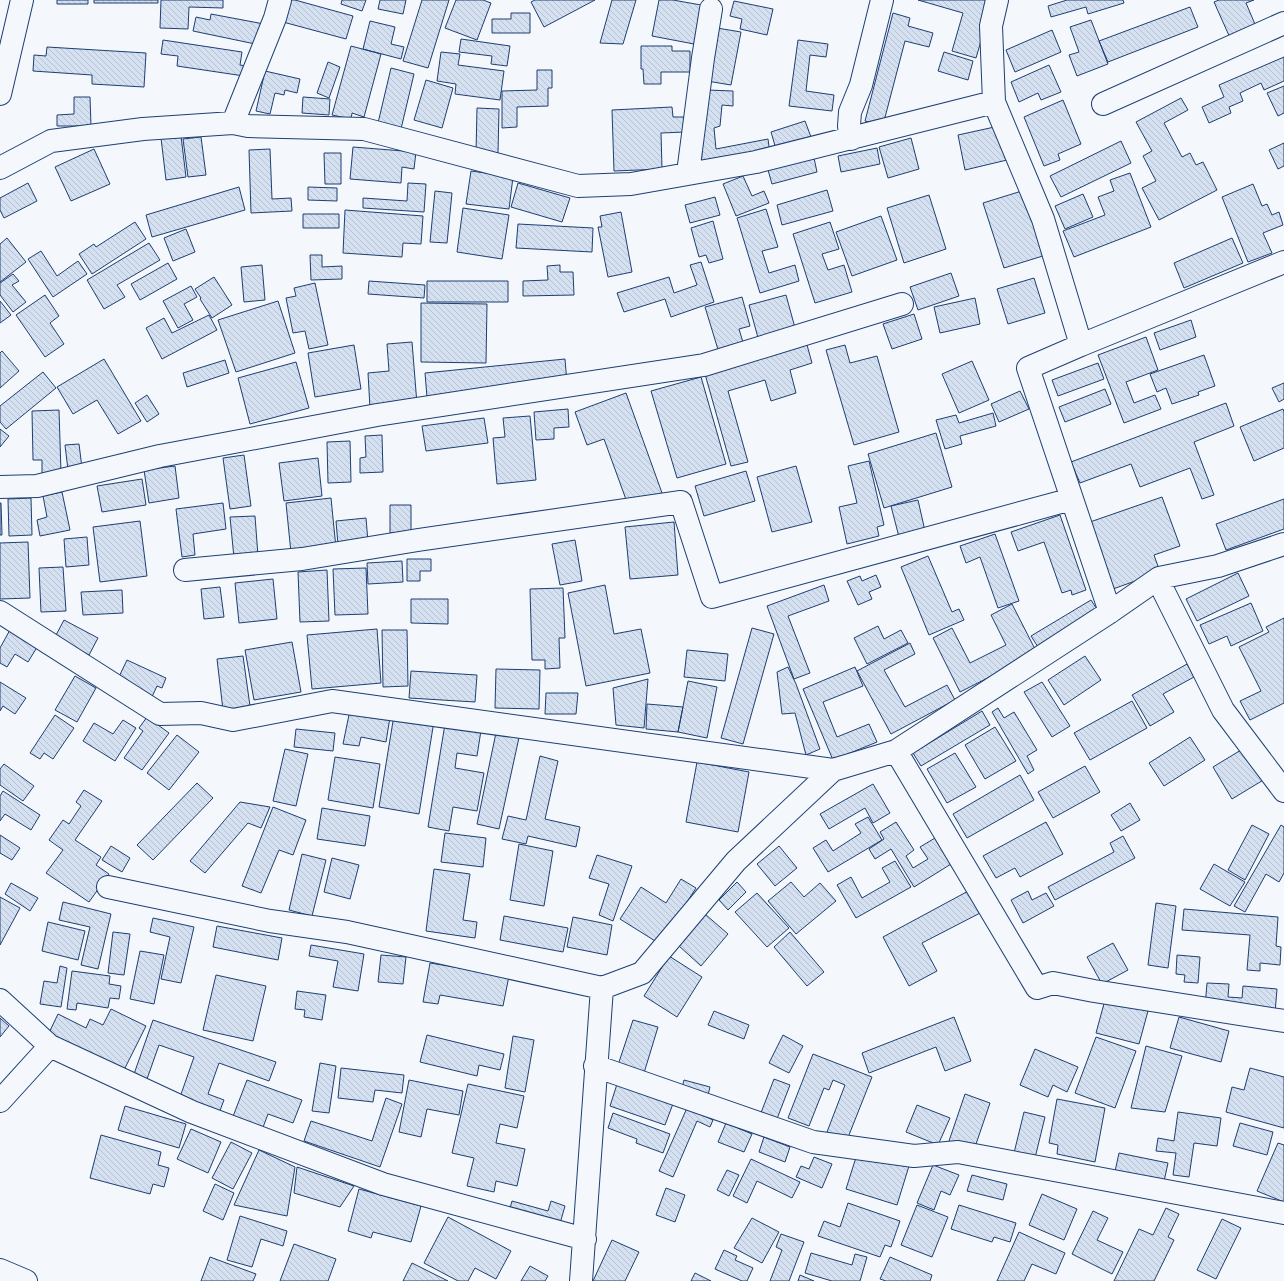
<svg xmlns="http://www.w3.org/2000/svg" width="1284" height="1281" font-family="'Alegreya Sans',sans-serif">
  <defs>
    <pattern id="building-back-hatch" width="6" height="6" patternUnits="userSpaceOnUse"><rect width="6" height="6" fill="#d5e0f0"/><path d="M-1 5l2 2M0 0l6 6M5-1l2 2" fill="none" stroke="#b6c1d1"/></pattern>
  </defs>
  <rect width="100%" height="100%" fill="#f4f7fb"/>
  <path fill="url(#building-back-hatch)" stroke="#1d3f73" d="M57,0H88V4H57Z
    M94,0H158V3H94Z
    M161,0H223V8L189,7L188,29L160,28Z
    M288,0H295L353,16L346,39L283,22Z
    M342,0H366L362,11L341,4Z
    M380,0H406L403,14L378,9Z
    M422,0H449L428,68L403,61Z
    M456,0H483L491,3L477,40L445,28Z
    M535,0H595L544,27L531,2Z
    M612,0H636L623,44L600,43Z
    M659,0H673L701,5L694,44L652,36Z
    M918,0H993L976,58L952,51L963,13Z
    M1067,0H1123L1124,3L1088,14L1086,7L1051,17L1048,6Z
    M1219,0H1254L1246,3L1257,29L1231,40L1214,2Z
    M734,1L773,9L767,35L740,29L742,19L730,16Z
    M1190,7L1198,27L1108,62L1099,41Z
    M511,13H530V33H492V19H511Z
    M893,13L910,18L908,26L933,33L929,47L905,41L883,125L865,121Z
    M211,14L264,24L260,45L193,31L196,17L210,20Z
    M1091,20L1108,64L1077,76L1069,55L1079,52L1070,27Z
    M370,21L395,27L391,44L404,47L401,59L363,49Z
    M717,28L741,32L731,85L707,81Z
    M1052,30L1061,52L1015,72L1006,50Z
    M461,39L510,46L507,66L491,64L492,56L459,52Z
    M163,40L242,52L240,65L246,66L244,76L177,66L178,56L161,54Z
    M798,40L828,44L826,57L810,55L806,91L834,95L832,111L789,106Z
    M351,46L381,54L364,117L352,113L351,119L332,115Z
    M641,46H672V51H690V72H661V84H644L643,69H641Z
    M47,47L146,53L144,87L92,84V75L33,71L34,55L46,56Z
    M441,52L460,54L458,65L504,71L500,100L455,94L456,84L437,81Z
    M944,52L973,61L968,80L938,71Z
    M1284,57V81L1264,90L1261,83L1240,93L1243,101L1229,107L1231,113L1209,123L1202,107L1224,97L1219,85Z
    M328,62L340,67L329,98L317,93Z
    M1049,65L1061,92L1041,100L1038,93L1019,102L1011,82Z
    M391,68L414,74L401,129L378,123Z
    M537,70H552V88H548V106L517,107V127L502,128V91L537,90Z
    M265,71L300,79L297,93L285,90L284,95L275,93L270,114L256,111Z
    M426,80L453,88L442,128L414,120Z
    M1284,86V113L1278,116L1267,93Z
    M707,90L733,91V106L722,105L720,126L714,128L716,149L768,139L770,154L701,165Z
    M74,97H90L91,126H57V115L74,114Z
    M303,97L330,99L329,115L302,113Z
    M1181,98L1188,110L1164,123L1182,157L1190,153L1196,165L1203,162L1217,190L1159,220L1142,188L1156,181L1143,156L1152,151L1136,122Z
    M1063,100L1081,144L1058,154L1060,160L1044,166L1024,117Z
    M672,107L673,117H685V132L661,133L662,169L614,171L612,110Z
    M477,108L499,109L498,153H476Z
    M805,121L811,137L776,149L771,132Z
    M999,126L1007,160L965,170L958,135Z
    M181,136L186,177L166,180L161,138Z
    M201,137L206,175L188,177L183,139Z
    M911,138L919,169L888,178L879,147Z
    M1121,141L1131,163L1061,197L1050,176Z
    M1284,143V166L1278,169L1269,150Z
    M353,147L416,152L414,169L402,167L401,183L350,179Z
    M877,148L880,164L841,172L838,156Z
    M94,149L110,184L71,201L55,167Z
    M270,149L272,199L291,198L292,211L251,213L249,150Z
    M324,153H341V184H325Z
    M814,158L817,172L772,184L768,170Z
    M471,171L513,177L509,209L466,204Z
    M1130,173L1151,227L1074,257L1063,231L1105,215L1098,197L1114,191L1110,180Z
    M743,176L752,196L764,191L769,203L736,216L723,184Z
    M28,183L37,201L4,218L0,210V198Z
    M408,183L426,184L424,212L363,208V198L407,201Z
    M518,183L570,198L562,222L511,207Z
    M1253,184L1262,206L1267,204L1272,215L1279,212L1283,225L1263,233L1272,253L1248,262L1222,197Z
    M239,187L245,210L152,237L146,215Z
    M308,187L337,188V201L308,200Z
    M827,190L833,211L782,225L777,205Z
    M1025,190L1046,255L1004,268L983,203Z
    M435,191L452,193L447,243L430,242Z
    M1083,194L1093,217L1065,229L1055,206Z
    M929,195L946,249L904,263L887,208Z
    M715,197L720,215L690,223L685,205Z
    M463,208L509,215L502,259L457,252Z
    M766,209L778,247L762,251L769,273L795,265L799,281L760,293L737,218Z
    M345,210L423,216L421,244L403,243L402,257L343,253Z
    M621,212L632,272L608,277L598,227H602L600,216Z
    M303,214H339V228H303Z
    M881,216L897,260L852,276L836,232Z
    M713,221L723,259L709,263L706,255L699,257L691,228Z
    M135,222L146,239L92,274L79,254L94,244L96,247Z
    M830,222L839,249L822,254L828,270L844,265L852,292L815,303L793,234Z
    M518,224L593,228L592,252L516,248Z
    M186,229L195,252L173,261L164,238Z
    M7,238L26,262L0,282V244Z
    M1232,238L1243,263L1184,288L1174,263Z
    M149,243L160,260L117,285L125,297L104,309L87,280Z
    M41,251L57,276L78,261L87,274L53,297L28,259Z
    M310,255H322V267L342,266V279L311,280Z
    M701,262L714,302L671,317L665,299L624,312L617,293L669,277L674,293L697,285L690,265Z
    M168,263L177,279L140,300L131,284Z
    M262,265L265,300L244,302L241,267Z
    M560,265V272H573L574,295L523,296V281L548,280L547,266Z
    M951,273L959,296L918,310L910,287Z
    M13,274L19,281L12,285L26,302L13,312L0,295V283Z
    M214,277L232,305L212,318L200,299L201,298L195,289Z
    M1034,278L1045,313L1008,324L997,289Z
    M369,281L425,285L424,298L368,294Z
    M427,281H508V302H427Z
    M315,283L328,345L309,349L305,331L293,333L286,298L296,296L294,288Z
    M191,286L197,297L184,304L193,320L178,328L163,301Z
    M45,295L59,316L50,323L64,344L45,357L16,315Z
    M786,295L797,335L760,345L749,305Z
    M742,297L750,326L739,329L745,349L720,356L705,307Z
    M975,298L980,324L940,333L934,307Z
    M0,301L11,315L0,323Z
    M278,301L295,353L236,372L218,320Z
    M421,303L487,304L486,363L421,362Z
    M914,314L922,339L892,349L883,324Z
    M209,315L217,330L162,359L146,328L164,318L172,333Z
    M1191,320L1196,337L1160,350L1154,333Z
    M1146,337L1158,370L1126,382L1134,403L1155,395L1161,409L1124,423L1098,355Z
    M412,342L417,404L370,408L368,373L389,371L387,344Z
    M354,345L361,389L315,397L308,353Z
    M807,345L812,363L790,370L796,393L771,401L765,380L728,391L748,462L731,466L705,374Z
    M845,345L850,363L877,356L899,432L854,445L826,350Z
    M2,351L19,371L0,388V353Z
    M1204,355L1215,386L1198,392L1199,395L1172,404L1166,388L1157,392L1150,374Z
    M104,359L141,421L118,434L97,400L73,414L57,387Z
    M565,359L567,383L427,397L425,373Z
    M225,360L229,373L187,387L183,373Z
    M972,361L989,400L959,413L942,374Z
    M296,362L309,408L250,424L238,378Z
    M1098,363L1104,379L1058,396L1052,380Z
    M43,372L56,388L6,429L0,422V406Z
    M701,377L726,464L677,478L651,391Z
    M1284,383V399L1279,402L1272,388Z
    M1105,389L1111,404L1065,422L1059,407Z
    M1020,391L1029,409L999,422L991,404Z
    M626,393L662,493L628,505L604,439L587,445L575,412Z
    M147,395L159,414L147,422L135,403Z
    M1226,403L1234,426L1194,442L1214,495L1202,499L1190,468L1140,487L1131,464L1080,483L1071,462Z
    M568,409L569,427L554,428V439L536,440L534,412Z
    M1283,409L1284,412V448L1254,461L1240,427Z
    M59,410L61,473L42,474V460H33L32,411Z
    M993,413L996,426L960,436L962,444L945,449L936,420L956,415L959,423Z
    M530,416L536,480L497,484L493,438L505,437L503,418Z
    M484,418L488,443L426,451L422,426Z
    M0,429L9,436L0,447Z
    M936,433L952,487L884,508L868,454Z
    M382,435L383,472L360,473V458L366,457L365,436Z
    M350,441L351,482L328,483L327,442Z
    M79,444L82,468L68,470L65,445Z
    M244,455L251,506L230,509L223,458Z
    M318,458L322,496L284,501L279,463Z
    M869,461L884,525L877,527L879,536L847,544L839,507L857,503L848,466Z
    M175,466L179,498L149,503L144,470Z
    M796,466L812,522L772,532L757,477Z
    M746,471L755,501L704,516L695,486Z
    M142,479L146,505L102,512L97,486Z
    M62,492L70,530L40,536L37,520L47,517L43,496Z
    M1162,497L1180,546L1154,555L1160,572L1113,589L1090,522Z
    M31,498L32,535L9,536L8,499Z
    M331,498L336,548L291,553L286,503Z
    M1284,499V529L1226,550L1216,524Z
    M918,500L925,531L899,537L891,506Z
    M0,503H1L2,535H0Z
    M223,503L226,529L193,534L195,555L182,557L176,509Z
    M390,505H411V533H390Z
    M1060,515L1086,590L1072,595L1071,590L1062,593L1044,542L1018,551L1011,532Z
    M255,516L258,556L234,558L230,517Z
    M366,518L368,542L338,545L336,521Z
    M140,521L147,576L100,582L93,527Z
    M674,522L678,575L630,579L625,527Z
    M995,534L1019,601L998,608L980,557L966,563L960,546Z
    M87,537L89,565L66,567L64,539Z
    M575,540L582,581L560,585L552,544Z
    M28,542L30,598L0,599V543Z
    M928,556L952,612L959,609L964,620L929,635L901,567Z
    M407,559H431V571H420V581H407Z
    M402,561L403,582L368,584L367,563Z
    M63,567L66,611L41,612L39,568Z
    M366,568L368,614L335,615L333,569Z
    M327,570L329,621L300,622L298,572Z
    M1238,573L1249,596L1197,621L1186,599Z
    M876,575L881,587L869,592L872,599L858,605L847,581L860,576L862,581Z
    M273,579L277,619L239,623L235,583Z
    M605,585L614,634L641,629L650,673L586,686L568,593Z
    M824,585L829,601L788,616L810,673L794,679L767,606Z
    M220,587L224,617L204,619L201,589Z
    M563,588L565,638H559L560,668L545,669V660H532L530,589Z
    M122,590L123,613L83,615L81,592Z
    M411,599H448V624L411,623Z
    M1091,600L1098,611L1038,647L1031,636Z
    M1251,603L1263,631L1231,646L1227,636L1209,644L1200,625Z
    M1012,604L1037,653L960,692L933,638L952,628L970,663L1006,645L991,615Z
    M1284,618V703L1250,720L1240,701L1261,691L1239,647L1269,632L1266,627Z
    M64,620L98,638L89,655L55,637Z
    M878,626L884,639L901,630L908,643L867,664L854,638Z
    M11,628L39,644L28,662L15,654L7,667L0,663V648Z
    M752,628L774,634L743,744L721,738Z
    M377,629L381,683L312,689L307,635Z
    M382,630H407L408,686L383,687Z
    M292,642L301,692L254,700L245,650Z
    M910,643L915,654L884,670L905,707L947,685L955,700L891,734L857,671Z
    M687,650L728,654L725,681L684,677Z
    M243,656L250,706L223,710L217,659Z
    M1085,656L1101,680L1064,705L1048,680Z
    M127,660L166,678L162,688L157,686L151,699L116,683Z
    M1187,664L1194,677L1163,694L1174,712L1150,726L1132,695Z
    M788,667L796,684L820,749L806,755L795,713L782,714L777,672Z
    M855,667L863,686L823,702L837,737L869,724L877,742L833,760L803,689Z
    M496,669L540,670L539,709L495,708Z
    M411,671L477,675L475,702L409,698Z
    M75,676L96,688L77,722L55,710Z
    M648,679L644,728L616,725L613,688Z
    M688,681L717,687L707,738L678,732Z
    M0,682L26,698L15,714L3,706L0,711Z
    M1042,682L1070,726L1052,737L1024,692Z
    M546,693H578L576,714H545Z
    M1132,701L1147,728L1090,760L1074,733Z
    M647,704L683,707L678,732L646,729Z
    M998,708L1004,718L1014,712L1037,750L1027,756L1034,770L1028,774L992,712Z
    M350,710L390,717L386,742L361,737L359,746L343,744Z
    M982,711L990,725L921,766L913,753Z
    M55,715L74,728L53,759L44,753L40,759L30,753Z
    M394,715L434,721L419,814L379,807Z
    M147,717L169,733L142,770L124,758L143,731L139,728Z
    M446,718L482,724L477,756L457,753L455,768L484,773L477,811L453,807L449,831L428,827Z
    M123,720L136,728L115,761L83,741L94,723L113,734Z
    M995,727L1016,761L985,779L965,745Z
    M497,728L520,733L499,829L477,824Z
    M296,729L335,733L333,751L294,747Z
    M177,735L199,752L169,790L147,773Z
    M1190,737L1205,760L1164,786L1149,763Z
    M1246,747L1265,779L1232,799L1213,767Z
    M285,749L308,754L296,806L273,801Z
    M955,753L976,787L947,803L927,769Z
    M540,756L558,761L545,819L580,827L576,847L528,836L526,844L502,839L508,816L526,820Z
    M335,757L380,764L373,808L328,800Z
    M697,762L749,772L738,832L686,822Z
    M4,764L34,786L23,801L0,785V769Z
    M1085,766L1100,792L1053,818L1038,792Z
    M1020,775L1034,800L967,838L953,814Z
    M197,783L213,798L153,860L137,845Z
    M873,784L890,813L873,823L865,808L829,829L820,814Z
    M84,790L102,801L75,840L101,857L96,865L109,874L89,902L46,873L63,850L49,840L63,820L69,824L81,806L76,802Z
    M3,791L40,815L31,830L5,814L0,821V796Z
    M240,802L270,807L261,828L248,823L205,873L190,861Z
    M1130,803L1140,820L1121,831L1111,815Z
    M273,807L306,820L293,855L279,850L261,893L242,886Z
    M322,808L370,816L365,846L317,839Z
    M868,817L882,840L828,872L813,848L826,840L833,851L861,833L855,824Z
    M896,822L914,850L906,856L913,868L928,859L920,847L940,835L956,861L914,887L891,849L875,859L869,849L884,839L880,832Z
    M1046,822L1063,854L1020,877L1015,868L996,878L983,856Z
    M1252,825L1269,834L1245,880L1228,870Z
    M1281,825L1284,827V873L1279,882L1266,874L1245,912L1234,906Z
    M445,833L486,838L483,867L441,862Z
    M0,835L20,848L12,860L0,853Z
    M1123,836L1135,858L1055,900L1048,887L1114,852L1110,843Z
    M519,844L553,851L544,906L510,900Z
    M111,846L130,858L122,872L102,860Z
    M779,846L797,868L775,886L757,864Z
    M302,854L326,860L312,916L289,910Z
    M597,855L632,866L613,921L599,915L609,884L589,878Z
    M332,858L359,865L350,899L324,892Z
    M895,861L911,887L856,918L837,885L851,877L862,898L890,882L882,868Z
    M1214,864L1245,882L1230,906L1200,889Z
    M434,869L470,874L463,920L477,922L475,938L426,931Z
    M681,879L696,888L660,944L620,919L641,887L666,903Z
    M737,882L746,892L728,910L719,900Z
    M791,882L804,897L820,883L836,901L796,934L768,901Z
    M11,883L38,898L30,911L5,894Z
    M972,889L984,911L922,943L937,971L909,986L883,937Z
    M1028,891L1032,900L1046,893L1054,906L1023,923L1011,900Z
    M757,893L789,928L767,947L735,912Z
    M0,897L20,908L0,945Z
    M63,902L111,914L98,969L81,965L90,927L59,920Z
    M1156,903L1176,906L1168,968L1148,965Z
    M1184,909L1278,917L1276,946L1281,947L1280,965L1260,963V971L1247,970L1250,935L1182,930Z
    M705,914L728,934L701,966L678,945Z
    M504,916L568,928L563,952L500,940Z
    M573,917L612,925L607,955L567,947Z
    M153,918L194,927L181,983L161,979L170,937L150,932Z
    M48,922L85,931L78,960L42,951Z
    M217,926L282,938L278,960L213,947Z
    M113,932L130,934L124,975L108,973Z
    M790,932L824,972L807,986L774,947Z
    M1113,943L1128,970L1102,984L1087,957Z
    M311,945L364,954L358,991L333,987L338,961L309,956Z
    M140,951L164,955L154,1004L130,999Z
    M381,955L406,957L403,984L378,982Z
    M1177,955L1200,957L1198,983L1184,982L1185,975L1176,974Z
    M669,956L702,977L677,1017L644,996Z
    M430,963L509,976L503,1006L440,995L438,1004L423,1002Z
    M60,966L67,968L61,1007L40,1004L44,981L57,983Z
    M72,971L110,976L109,984L121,986L119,999L110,998L108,1008L77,1003L76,1010L67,1009Z
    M216,975L266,986L253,1041L203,1030Z
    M1207,983L1229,984L1228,997L1242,998L1243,986L1277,989L1275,1013L1205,1007Z
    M297,991L326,995L322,1020L304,1017L305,1010L295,1009Z
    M1105,1000L1148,1011L1139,1044L1096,1033Z
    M111,1009L146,1026L122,1074L47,1037L58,1014L86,1028L90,1019L103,1025Z
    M714,1011L749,1025L744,1039L708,1025Z
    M954,1017L971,1061L945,1071L936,1047L869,1073L862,1053Z
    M1179,1017L1229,1031L1221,1062L1170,1048Z
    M0,1018L9,1026L0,1037Z
    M153,1020L276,1062L269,1081L219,1063L208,1094L224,1100L219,1113L179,1100L194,1057L159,1045L147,1079L134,1074Z
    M633,1020L658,1027L644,1073L618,1065Z
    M427,1035L504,1054L500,1070L479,1065L477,1076L420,1062Z
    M783,1035L803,1046L789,1073L769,1063Z
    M513,1036L534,1040L525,1092L505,1088Z
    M1096,1037L1136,1051L1115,1108L1075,1093Z
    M1146,1046L1182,1056L1165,1112L1131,1108Z
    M1035,1049L1078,1067L1067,1092L1053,1085L1048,1097L1020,1085Z
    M813,1054L872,1077L847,1140L827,1132L845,1085L833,1080L829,1090L824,1088L809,1126L788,1118Z
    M320,1063L336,1066L329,1113L312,1111Z
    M341,1068L404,1075L402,1093L375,1090L373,1102L338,1098Z
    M1250,1068L1284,1077V1128L1226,1112L1232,1087L1244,1090Z
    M774,1079L790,1085L775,1124L759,1118Z
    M247,1080L302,1100L293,1123L268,1114L262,1130L232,1119Z
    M409,1080L463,1091L459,1115L427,1109L421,1137L399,1132Z
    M684,1080L710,1087L707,1099L681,1092Z
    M618,1081L674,1101L665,1125L610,1106Z
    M468,1084L524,1096L517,1128L500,1124L496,1143L525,1149L517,1186L496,1181L494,1192L467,1186L474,1158L452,1153Z
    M965,1094L990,1103L974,1150L949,1141Z
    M386,1098L402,1104L380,1167L304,1141L311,1121L372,1141Z
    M1057,1099L1105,1108L1095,1162L1057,1154L1058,1145L1049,1143Z
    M917,1105L950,1118L938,1145L906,1132Z
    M125,1106L186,1124L179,1148L118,1130Z
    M687,1108L713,1120L710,1127L697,1121L673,1177L659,1171Z
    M1024,1112L1045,1117L1035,1158L1014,1153Z
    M1178,1112L1221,1118L1217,1146L1194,1143L1189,1177L1173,1175L1176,1153L1156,1151L1158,1138L1174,1141Z
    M613,1113L670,1134L663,1153L636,1143L637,1139L608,1128Z
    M726,1123L752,1134L744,1152L718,1142Z
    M1240,1123L1273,1132L1267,1155L1233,1146Z
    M191,1129L221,1142L208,1173L177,1159Z
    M101,1135L161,1152L158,1165L169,1168L164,1187L153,1184L150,1194L90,1178Z
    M764,1137L790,1147L785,1162L759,1152Z
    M231,1142L252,1153L233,1189L212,1178Z
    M1278,1143L1284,1145V1202L1257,1191Z
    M259,1150L295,1167L287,1216L234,1205Z
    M858,1151L909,1166L897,1205L846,1189Z
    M1119,1153L1168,1163L1163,1186L1114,1176Z
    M814,1157L832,1164L822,1188L796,1177L801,1166L809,1169Z
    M751,1159L800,1182L792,1198L757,1181L747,1203L733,1196Z
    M933,1165L959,1175L950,1195L941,1191L934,1210L917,1203Z
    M297,1167L354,1186L340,1207L294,1193Z
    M727,1170L739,1175L729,1196L717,1190Z
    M972,1175L1007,1184L1003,1200L967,1191Z
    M215,1184L234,1193L223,1220L203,1211Z
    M666,1188L685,1195L675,1222L656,1215Z
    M359,1189L421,1206L411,1242L373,1232L371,1238L348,1231Z
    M1042,1194L1077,1209L1064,1240L1029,1225Z
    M512,1201L548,1211L551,1201L565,1206L559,1227L509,1212Z
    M848,1203L900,1221L891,1247L885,1245L880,1257L818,1236L824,1221L840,1227Z
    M917,1205L948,1217L932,1257L901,1245Z
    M959,1205L1016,1223L1010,1242L994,1237L992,1242L951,1229Z
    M1166,1208L1179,1214L1168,1237L1174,1240L1154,1281H1114L1139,1229L1153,1235Z
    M1093,1211L1108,1218L1097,1240L1123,1252L1112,1274L1072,1254Z
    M240,1216L287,1231L283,1246L261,1239L252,1267L227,1260Z
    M448,1217L511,1251L496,1279L475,1268L468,1281H458L424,1263Z
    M752,1218L779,1232L762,1263L734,1248Z
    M1222,1219L1241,1228L1216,1279L1197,1270Z
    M1019,1232L1065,1253L1056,1274L1032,1264L1024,1281H997Z
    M781,1234L804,1242L789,1281H770L782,1250L776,1247Z
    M612,1240L639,1252L625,1281H593Z
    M294,1244L336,1259L328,1281H280Z
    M724,1250L737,1256L735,1260L753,1268L747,1281H742L715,1269Z
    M811,1253L852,1265L855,1254L867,1257L860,1281H832L805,1273Z
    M210,1257L256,1274L253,1281H201Z
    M890,1257L932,1275L930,1281H886L880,1279Z
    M412,1263L448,1281H403Z
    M530,1266L548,1276L545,1281H521Z
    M695,1273L711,1281H691Z
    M800,1275L814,1281H798Z"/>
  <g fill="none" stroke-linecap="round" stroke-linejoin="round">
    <defs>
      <path id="minor" d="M0,94L22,0
        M994,102L1043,219L1081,345L1284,262
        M1103,104L1284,23
        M233,123L275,18L280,0
        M851,139L849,126L850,112L861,85L882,0
        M0,168L51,141L143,129L233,123L248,126L364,129L578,186L631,184L756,162L994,102L991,26L997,0
        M688,173L703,58L711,9
        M1081,345L1028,368L1110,612
        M0,487L37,486L160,456L377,415L704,365L902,304
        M185,570L302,559L418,540L681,502L712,597L1072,499
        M1159,578L1164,592L1223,710L1284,791
        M0,612L160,714L201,713L233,720L332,701L833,770
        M896,751L1037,988L1053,983L1094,991L1284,1021
        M108,887L270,921L347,932L602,988
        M0,1000L50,1046L192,1112L383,1184L585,1239
        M595,1066L813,1142L914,1156L958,1152L1284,1213
        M0,1101L50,1046
        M0,1270L26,1281
        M581,1281L602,988L642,973L736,861L833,770L896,751L1110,612L1159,578L1218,566L1284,544"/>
    </defs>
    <use href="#minor" stroke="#1d3f73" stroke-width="24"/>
    <use href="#minor" stroke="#f4f7fb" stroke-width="22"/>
  </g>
</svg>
